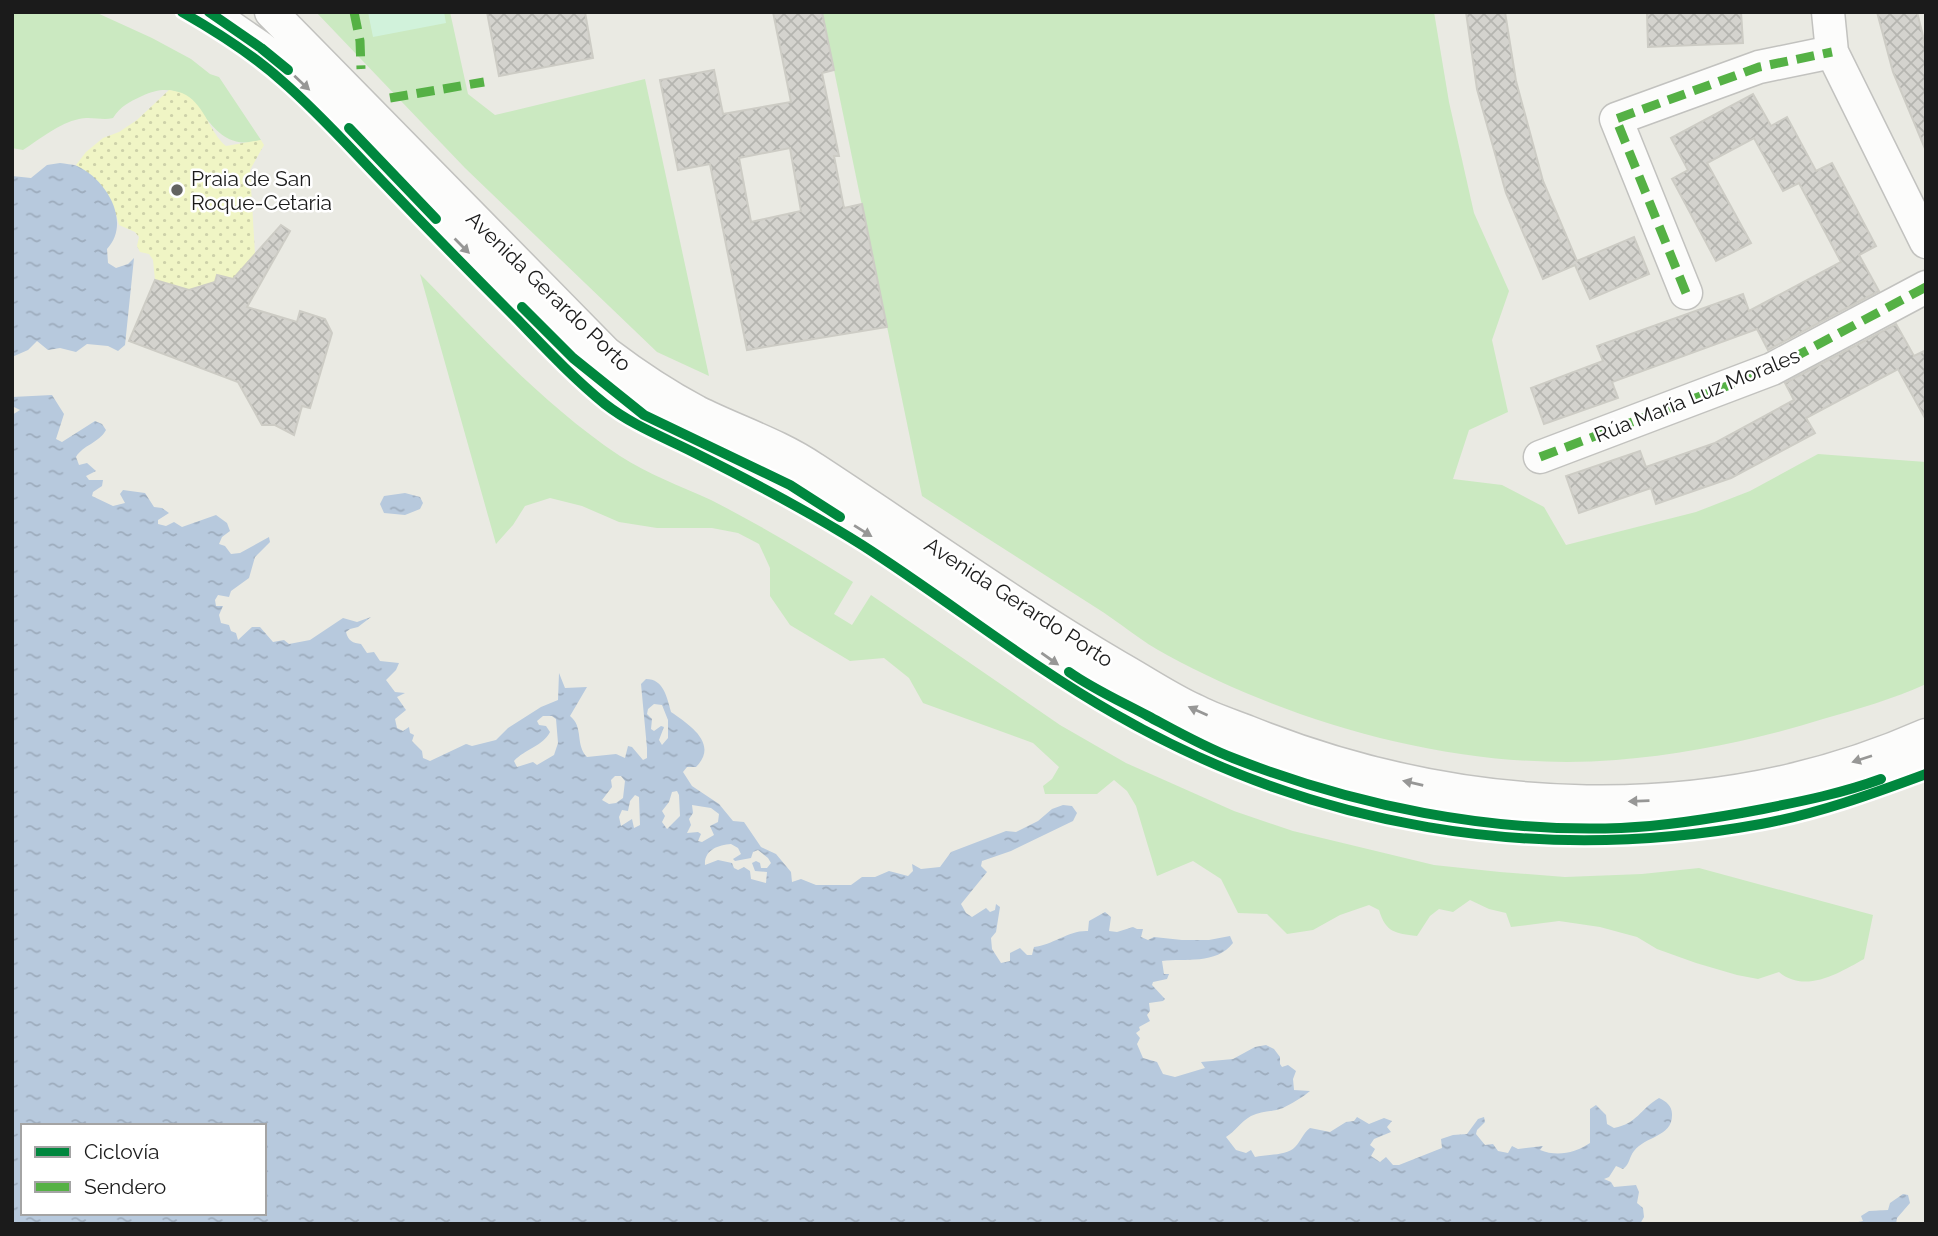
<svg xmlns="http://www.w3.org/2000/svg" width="1938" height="1236" font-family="Raleway,sans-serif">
  <defs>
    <pattern id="sand-dots" width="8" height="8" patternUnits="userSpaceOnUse" patternTransform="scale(1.75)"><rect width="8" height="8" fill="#f0f5c5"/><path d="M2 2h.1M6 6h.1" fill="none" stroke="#cdd1a9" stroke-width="1.8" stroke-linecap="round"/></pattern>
    <pattern id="water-ripples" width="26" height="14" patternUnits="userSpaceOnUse" patternTransform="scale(1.75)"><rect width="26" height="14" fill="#b7c9dd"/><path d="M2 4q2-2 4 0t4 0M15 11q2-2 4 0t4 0" fill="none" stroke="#9dacbd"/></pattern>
    <pattern id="building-cross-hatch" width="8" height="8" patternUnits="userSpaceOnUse" patternTransform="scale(1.75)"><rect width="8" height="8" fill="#d4d3ce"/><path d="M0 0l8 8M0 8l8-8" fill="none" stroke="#b5b5b0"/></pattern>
  </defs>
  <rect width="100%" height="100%" fill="#eaeae3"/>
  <path fill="#cbe9c1" d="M12,12H95L152,38L191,59L210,74L219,77L261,140C200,159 205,66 142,96C129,102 121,106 113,118C102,121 92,116 79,119C59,123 40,139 23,150L12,148Z
    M316,12H450L468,94L495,115L645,79L709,376L657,352L465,168Z
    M822,12H1434L1449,102L1474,213L1509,291L1492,340L1508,412L1469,430L1453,479L1502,485L1544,507L1566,545L1696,512L1750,491L1818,454L1926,462V684C1893,699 1858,709 1823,719C1756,740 1686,754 1616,760C1465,772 1300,727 1167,655C1142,642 1119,622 1095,607C1037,570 979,533 922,496Z
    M420,274C483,338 545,406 620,456C648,474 680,486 711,500C760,525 807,553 853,582L834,614L852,625L871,595L1060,725L1126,763L1234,811L1293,831L1434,865L1500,872L1565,877L1642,874L1699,868L1873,915L1864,959C1839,973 1805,994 1779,972L1758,979L1737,975L1696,963L1657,949L1637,937L1600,927L1559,921L1511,927L1506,913L1489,909L1470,900L1453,912L1439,909L1430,916L1417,936C1395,933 1386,933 1379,910L1369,905L1340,915L1313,930L1287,934L1267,914L1238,913L1221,879L1193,861L1157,876L1136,806L1127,791L1114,780L1097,794H1045L1043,786L1052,779L1059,767L1033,743L923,703L909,678L884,658L850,661L790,625L770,596V568L759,544L738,533L712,528H657L619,522L582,506L550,498L525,506L513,525L496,544Z"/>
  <path fill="url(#sand-dots)" d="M169,90C174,91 181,92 186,95C205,106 210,133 226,146L261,140L264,145L250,170L255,254L233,279L218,275L215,283L189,290L155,280L153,260L149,254L140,252L137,246L139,237L135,232L119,225C112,196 100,183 76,165L86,152L103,138L119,132L137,120Z"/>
  <path fill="#d1f2db" d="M368,12H444L446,23L373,37Z"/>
  <path fill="url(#water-ripples)" fill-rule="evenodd" d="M60,163C65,164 72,164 77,166C106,179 132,222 107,249L108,263L116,268L128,264L134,258L125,345L118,351L108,346L87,344L76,352L60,348L48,350L37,341L28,350L12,357V176L31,178L47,165Z
    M52,395L64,414L56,439L62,442L95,421L102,424L106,430C99,443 83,445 76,457L79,465L87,463L96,471L86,476L89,480H103L102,486L93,492L92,496L113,506L125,503L120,494L123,490L145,493L154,507L162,508L169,513L158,520V524L166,526L174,522L182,527L216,515L227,523L230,531L222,537L219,544L225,546L231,554L240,553L269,537L270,542L255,557L249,578L231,591L229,597L218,595L215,600L216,606H223L219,615L221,623L229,625L231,631L236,633L238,640L252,627H260L273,642L284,640L289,644L310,640L343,618L357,622L371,617L358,627L350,629L346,632C348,641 353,643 361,644L367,653L374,652L380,661L399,663L396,670L386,680L395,692L405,693L397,697L406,710L395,719L397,728L403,731L409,727L410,733L414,735L412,741L422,751L423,758L430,761L466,744L472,746L496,740L508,728L541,707L558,700L559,673L565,688L587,687L570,716C584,727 575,745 587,757L616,754L625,758L628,746L632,747L643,760L647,758V748L641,684L646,679C664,679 667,698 671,712C690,725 719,744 696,767H687L683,772L692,786L719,804L733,821L744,822L761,847L776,854L791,872L792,882L801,879L816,885H851L862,877H875L889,871L908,876L913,871L912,864L921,869L940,867L951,852L1006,831L1016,832L1038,821L1052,809L1063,805L1072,806L1077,813L1073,821L1011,851L982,861L981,866L987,872L961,904L966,913L972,917L986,908L990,912L995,910L996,904L1000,907L996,932L991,938L992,949L1001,963L1010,961V953L1020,948L1027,955H1032L1034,947C1053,945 1069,930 1088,931L1089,921L1105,912L1111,917L1109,931L1117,932L1133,927L1137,929H1143L1141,937L1148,940L1154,937L1182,940H1209L1230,936L1233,943C1216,965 1185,958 1162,961L1164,974H1169L1167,979L1153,982L1152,985L1165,999L1163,1001L1149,1003L1150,1011L1147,1015L1150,1021L1139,1027L1140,1030L1136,1033L1140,1038L1137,1044L1143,1058L1157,1062L1163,1074L1175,1077L1205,1068L1201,1062L1233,1059L1255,1047L1266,1045L1274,1049L1280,1057V1064L1282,1067L1288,1065L1296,1071L1293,1079L1294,1090L1310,1091C1303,1097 1291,1104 1283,1108C1273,1112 1261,1111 1251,1116C1240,1122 1236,1131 1226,1137L1236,1150L1246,1153L1251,1150L1255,1157C1267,1154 1287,1156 1295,1147C1301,1141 1303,1133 1310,1128L1330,1132L1346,1122L1354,1121L1357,1117L1369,1124L1384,1118L1392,1121L1387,1127L1391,1132L1374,1139L1370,1145L1375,1149L1371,1156L1380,1162L1386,1157L1393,1165H1399L1442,1148L1441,1139L1453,1135L1467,1134L1478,1119L1484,1117L1485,1122L1477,1130L1476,1134L1485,1145L1493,1144L1498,1151L1508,1153L1512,1146L1518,1149L1543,1146L1540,1150C1557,1157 1575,1153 1590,1143V1109L1596,1105L1606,1115L1607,1124L1614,1128C1638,1123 1639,1110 1659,1098C1666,1101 1672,1106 1672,1114C1673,1137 1645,1136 1634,1151C1629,1157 1630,1164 1623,1169L1616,1166L1609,1177L1604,1179L1611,1182L1614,1187L1636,1185L1639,1192L1637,1203L1643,1208L1644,1217L1640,1224H12V415L20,410L12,406V397ZM654,704L662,705L668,720V738L662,745L659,740L664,727L661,726L654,731L651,729L652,719L647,714L648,709ZM543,716H552L556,719L558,743L554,755L537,765L533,762L517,767L514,761C525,749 543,746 550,732L546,726L539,725L537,721ZM615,776H621L625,781L623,798L616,803L609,804L602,800L612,787L611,780ZM677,791L679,795L680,816L667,829L662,822L665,816L662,811L669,802L672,792ZM635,795L639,797L640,825L634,828L632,819L621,826L619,817L622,810L628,811L630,801ZM692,805L711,808L719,814L718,822L710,826L714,835L702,842L698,841L701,834L698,832L687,833L691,825L689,819L693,813ZM731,844L738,848L741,854L733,859L735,861L751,858L753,852L758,850L768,858L771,863L767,868H761L760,863L756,861L752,863L755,871L767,872L766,883L751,879L750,871L744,867L738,870L734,868L732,863L718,860L705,865C704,850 718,845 731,844ZM23,1126H264V1213H23Z
    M405,493L420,497L423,503L420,509L405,515L384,513L380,504L384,496Z
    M1903,1194L1908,1195L1910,1203L1897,1218L1896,1224H1849L1863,1221L1861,1216L1869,1211L1888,1210L1890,1203Z"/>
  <path fill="url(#building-cross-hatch)" stroke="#cdccc5" stroke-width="2" fill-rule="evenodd" d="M487,12H585L593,58L499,76Z
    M773,12H822L834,70L822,73L839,156H834L844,208L862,204L887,327L747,350L710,164L678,170L660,80L714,70L723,114L791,102ZM790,148L801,211L751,222L739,158Z
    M1466,12H1505L1516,81L1543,181L1577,261L1634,237L1649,274L1590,299L1575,265L1543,279L1506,193L1477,89Z
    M1647,12H1741L1743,43L1648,47Z
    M1877,12H1917L1926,48V151L1893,72Z
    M1753,94L1771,126L1787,117L1816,171L1832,163L1876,246L1859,255L1879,291L1768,350L1757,329L1612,382L1618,398L1544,424L1531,388L1603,361L1597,346L1743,294L1749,311L1841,262L1799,183L1783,191L1754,138L1707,163L1751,243L1716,261L1672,179L1688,170L1671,138Z
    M281,225L290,231L247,307L297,322L300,311L325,319L332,333L310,408L302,406L294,435L275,425H262L238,382L129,341L155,280L189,290L215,282L217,275L233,279Z
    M1896,324L1914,356L1926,350V420L1898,369L1806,418L1815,433L1731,478L1656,504L1651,488L1579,513L1566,476L1640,451L1646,467L1715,443L1794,400L1785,383Z"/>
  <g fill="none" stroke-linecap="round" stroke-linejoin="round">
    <defs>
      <path id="minor" d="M209,12L261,48L292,74L335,114L573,358L644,415L790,485L900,555L1079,679L1232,758L1326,790L1386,806L1452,817L1548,828H1621L1678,823L1741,813L1805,801L1872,782L1926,762
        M271,12L606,353C635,375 665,395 697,412C735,431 779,445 814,469C915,535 1014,606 1118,667C1143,681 1168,698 1194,710C1211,719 1230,725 1248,732C1462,818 1711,830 1926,735
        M1828,12L1832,52L1926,242
        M1686,293L1616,119L1759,67L1832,52
        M1540,457L1772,369L1926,287"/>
    </defs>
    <use href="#minor" stroke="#c2c2bf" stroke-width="35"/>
    <use href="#minor" stroke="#fcfcfb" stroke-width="32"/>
    <path stroke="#55b145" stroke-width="9" stroke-dasharray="18 9" stroke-linecap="butt" d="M354,12L360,41L361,69
      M390,98L484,82
      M1686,293L1616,119L1759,67L1832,52
      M1540,457L1772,369L1926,287"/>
    <defs>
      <path id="cycleway" d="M182,12C217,32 252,54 282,81C318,112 349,147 382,181C427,228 472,274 517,319C545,348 573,378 605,404C632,425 663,437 693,452C751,481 808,511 862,545C948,600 1027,664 1115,714C1313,828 1536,865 1761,824C1817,814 1872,794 1926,774
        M209,12L261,48L288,70
        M349,128L436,219
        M522,307L573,358L644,415L790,485L840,517
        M1069,672C1093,689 1122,702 1148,716C1176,731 1204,747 1233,758C1355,806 1490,833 1621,828C1669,826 1716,818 1763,809C1803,801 1843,793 1881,779"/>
    </defs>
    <use href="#cycleway" stroke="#fff" stroke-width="15"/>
    <use href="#cycleway" stroke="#00873e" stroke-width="10"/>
  </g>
  <defs><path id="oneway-solid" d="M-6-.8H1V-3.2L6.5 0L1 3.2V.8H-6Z" transform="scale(1.75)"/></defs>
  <g fill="#979796">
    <use href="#oneway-solid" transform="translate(302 83) rotate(43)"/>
    <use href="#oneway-solid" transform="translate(462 246) rotate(45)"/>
    <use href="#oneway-solid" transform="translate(863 531) rotate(32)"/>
    <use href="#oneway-solid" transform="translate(1050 659) rotate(35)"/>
    <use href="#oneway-solid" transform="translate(1198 711) rotate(-156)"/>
    <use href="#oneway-solid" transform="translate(1862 759) rotate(162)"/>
    <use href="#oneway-solid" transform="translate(1413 783) rotate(-167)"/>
    <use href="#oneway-solid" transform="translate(1639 801) rotate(178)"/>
  </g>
  <circle fill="#636361" stroke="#fff" stroke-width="2.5" cx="177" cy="190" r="7"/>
  <g text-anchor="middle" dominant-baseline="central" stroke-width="5" stroke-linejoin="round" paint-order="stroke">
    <g font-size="21" fill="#1b1b1b" stroke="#fff" text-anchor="start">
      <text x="191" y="178">Praia de San<tspan x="191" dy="24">Roque-Cetaria</tspan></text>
    </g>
    <g font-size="21" fill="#1b1b1b" stroke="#fff">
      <text transform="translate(549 291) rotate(44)">Avenida Gerardo Porto</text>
      <text transform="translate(1697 395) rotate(-22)">Rúa María Luz Morales</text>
      <text transform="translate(1019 602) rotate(33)">Avenida Gerardo Porto</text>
    </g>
  </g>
  <rect width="1938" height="1236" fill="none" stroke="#1b1b1b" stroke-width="28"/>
  <rect x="21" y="1124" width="245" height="91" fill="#ffffff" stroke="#a4a4a4" stroke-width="2"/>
  <rect x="35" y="1147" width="35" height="10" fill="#00873e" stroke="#a4a4a4" stroke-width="2"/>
  <text x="84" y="1159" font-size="21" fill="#1b1b1b">Ciclovía</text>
  <rect x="35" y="1182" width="35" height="10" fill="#55b145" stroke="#a4a4a4" stroke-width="2"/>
  <text x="84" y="1194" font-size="21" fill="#1b1b1b">Sendero</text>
</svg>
